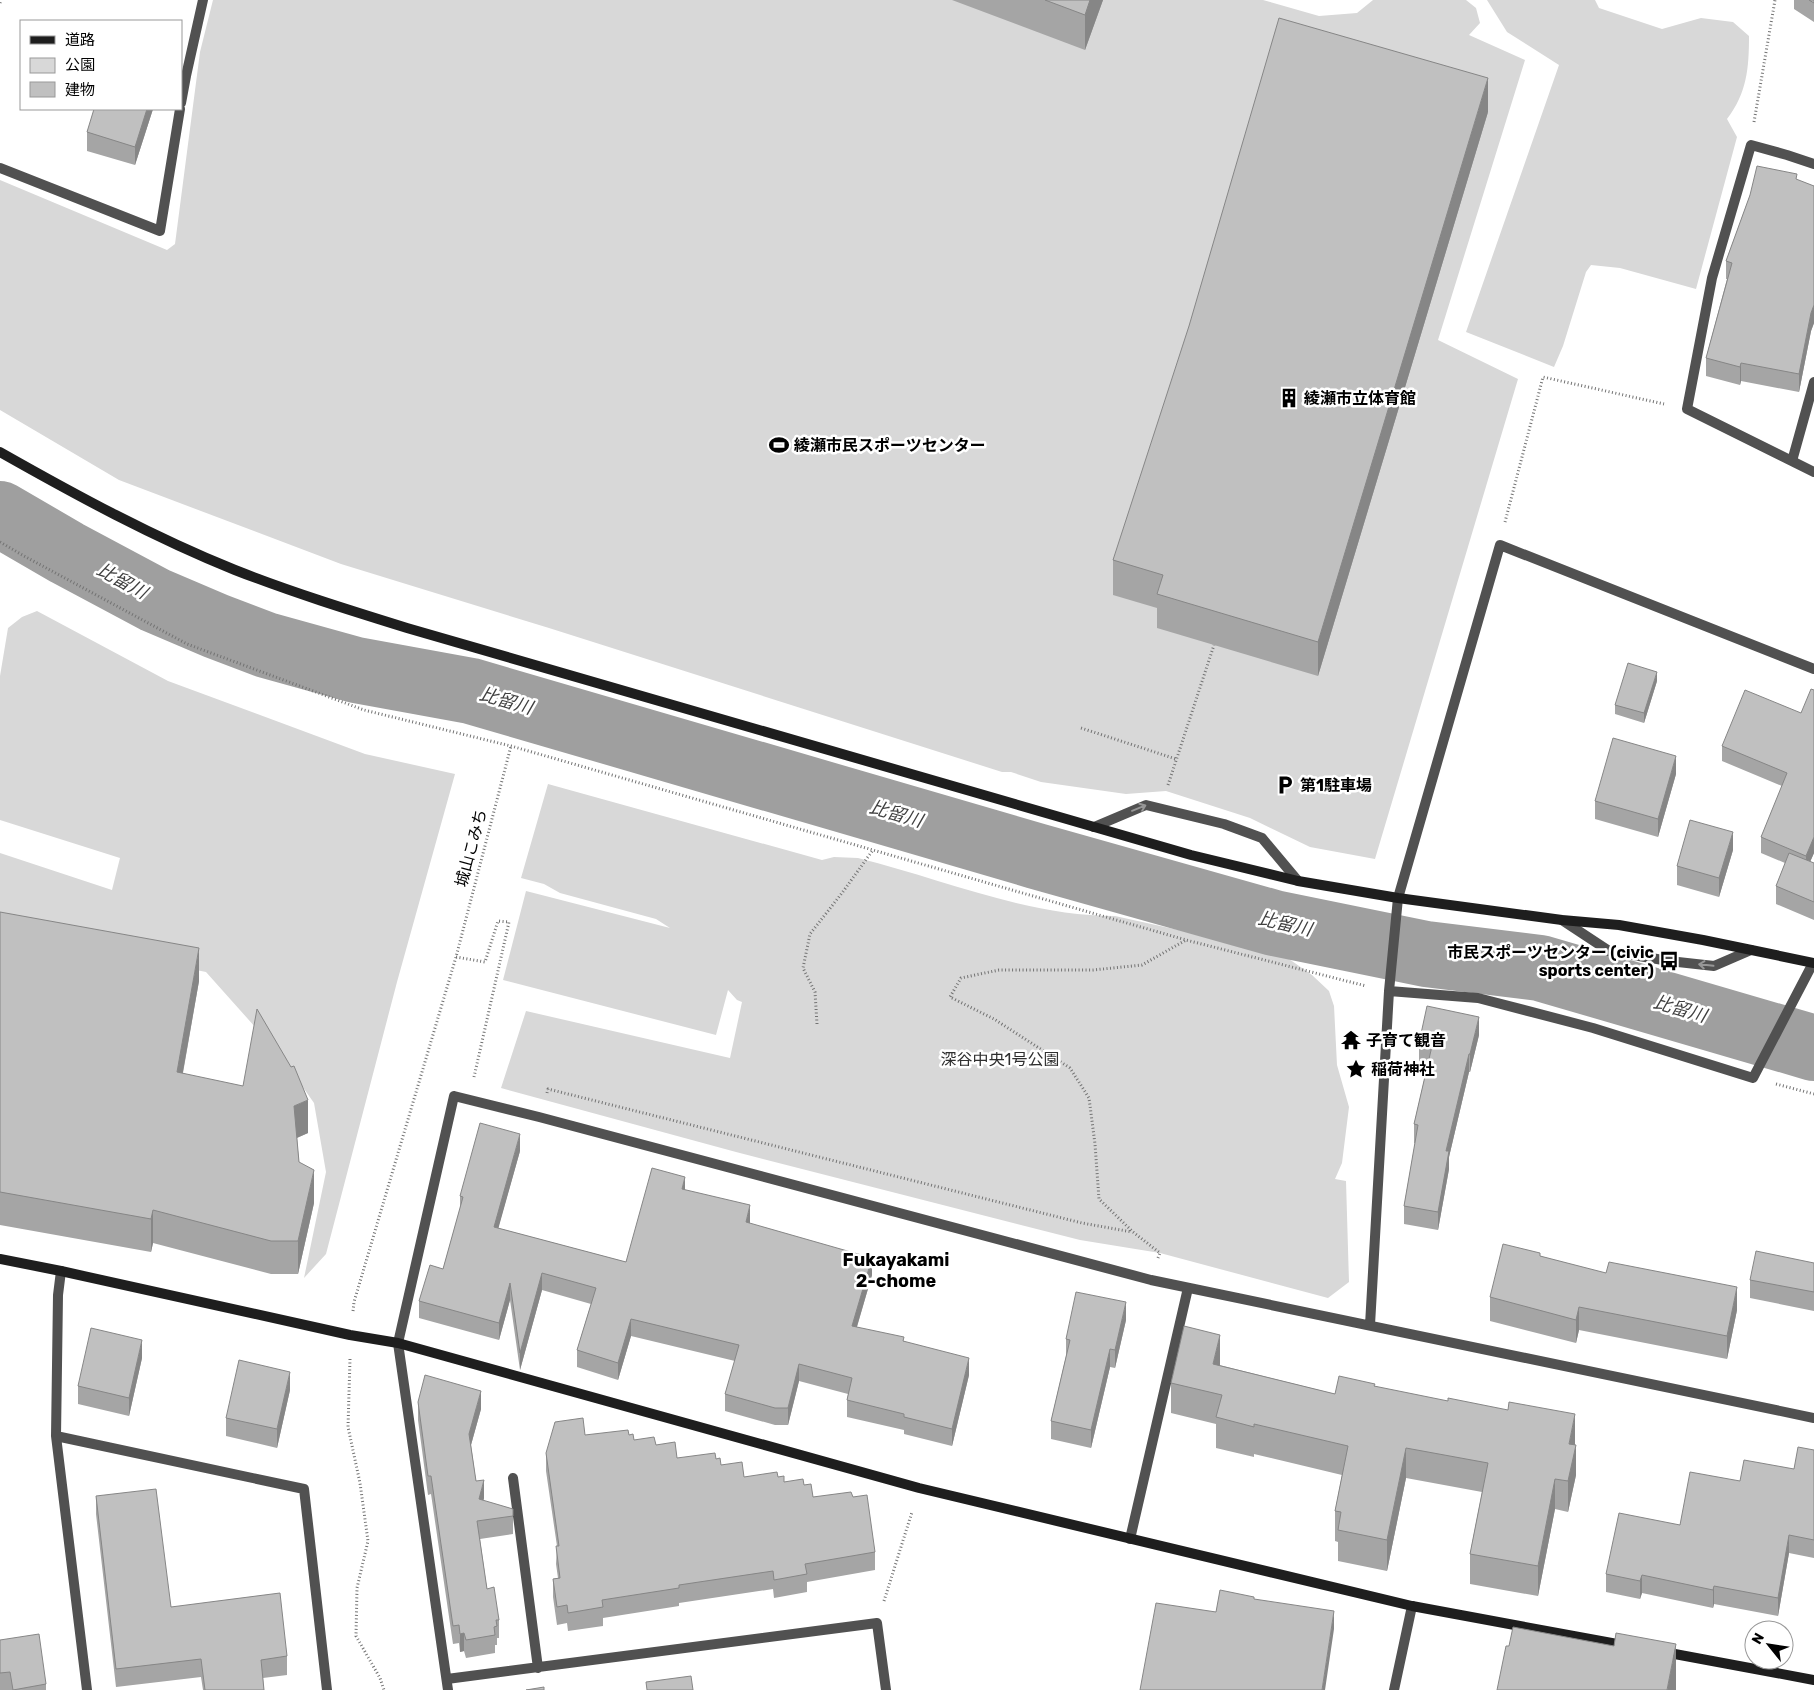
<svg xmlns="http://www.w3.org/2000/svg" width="1814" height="1690" font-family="Rubik,'Noto Sans JP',sans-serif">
  <rect width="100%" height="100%" fill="#fff"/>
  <path fill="#d8d8d8" d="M213,0H1263L1319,16L1357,13L1373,0H1466L1476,8L1480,23L1469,35L1525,60L1438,340L1518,379L1375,859L1310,847L1250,818L1166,791L1126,794L1041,782L1011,772H1002L549,628L341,564L119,480L0,410V180L167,250L175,244L200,52Z
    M1487,0H1595L1599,8L1662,29L1701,18L1733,22L1749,36C1749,68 1747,93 1727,119L1737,137L1696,289L1620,268L1591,265L1586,272L1563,346L1554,367L1466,332L1559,65L1507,32Z
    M37,611L168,681L365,754L455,774L397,982L326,1254L304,1278L326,1172L314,1103L281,1056L206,972L42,939L0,923V853L112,890L120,858L0,820V676L8,628L22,617Z
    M548,784L822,860L834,857L858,858C943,879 1026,916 1115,916L1265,949L1289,959L1312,975L1329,991L1334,1006L1337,1065L1349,1107L1342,1163L1335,1179L1346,1181L1349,1282L1328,1298L1160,1253L1080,1240L736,1152L501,1088L526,1011L730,1058L742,1002L737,1000L728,990L716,1035L503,980L526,891L670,928L656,919L560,893L544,884L521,878Z"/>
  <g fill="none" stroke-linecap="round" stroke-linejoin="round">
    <path stroke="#9f9f9f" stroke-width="66" d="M0,514L67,553L155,600L216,626L266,645L356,670L471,691L1036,856L1274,923L1426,954L1540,968L1814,1048"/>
    <path stroke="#737373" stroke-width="3" stroke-dasharray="1 2.5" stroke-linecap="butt" d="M0,3L1,0
      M1754,122L1775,0
      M1505,522L1543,377L1664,404
      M0,542L24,556L187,644L364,710L511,746L1186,940L1366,986
      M1081,728L1176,759
      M1168,785L1214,645
      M456,957L485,962L498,921L509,922L474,1077
      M817,1024L815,992L803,968L810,934L842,893L873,850
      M1776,1084L1814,1094
      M547,1093L548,1089L1082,1223L1132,1232
      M1158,1258L1160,1253L1133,1232L1099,1199L1095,1144L1089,1098L1070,1068L994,1019L950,997L961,978L999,970H1093L1142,965L1186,940
      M353,1311L354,1302L456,957L511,746
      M350,1359L348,1427L360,1483L368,1541L357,1588L356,1636L380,1678L384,1690
      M884,1601L912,1512"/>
    <path stroke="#515151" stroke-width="10" d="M1814,164L1787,155L1751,145L1712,278L1687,409L1814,472
      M1792,461L1814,382
      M1094,827L1146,805L1224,824L1262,838L1298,881
      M1562,920L1609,951L1669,961L1714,966L1751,950"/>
    <path stroke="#515151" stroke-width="10" d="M181,103L186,76L203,0
      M0,168L160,231L180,109
      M1389,991L1478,998L1593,1028L1753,1078L1813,963
      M61,1271L58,1295L56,1436L87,1690
      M1370,1325L1389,991L1398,898L1500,545L1814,669
      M56,1436L304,1489L327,1690
      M513,1478L538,1668
      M1130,1539L1188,1288
      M447,1679L877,1623L886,1690
      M448,1690L398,1343L454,1096L539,1117L1151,1280L1814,1418
      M1394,1690L1412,1606"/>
    <path stroke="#1e1e1e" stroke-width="10" d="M0,452C76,495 153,537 235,570C291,592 349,610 407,628L1191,855L1298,881L1398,898L1562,920L1619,925L1703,940L1814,963
      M0,1259L61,1271L350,1335L398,1343L919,1488L1412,1606L1628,1646
      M1664,1652L1814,1680"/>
  </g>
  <path fill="#a5a5a5" d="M952,0H1103L1085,50Z
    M1794,0H1814V22L1794,9Z
    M153,109L135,165L87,151V132Z
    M1488,112L1318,676L1157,628V608L1113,595V560Z
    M1797,180L1814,186V323L1811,331L1799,392L1741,381L1740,385L1706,376V358L1727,279H1726V261L1750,195Z
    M1657,681L1644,723L1615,714V705Z
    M1814,690V853L1810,862L1814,863V920L1776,904V886L1785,863L1761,853V837L1782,786L1722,761V746L1801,713Z
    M1676,774L1658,837L1595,819V801Z
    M1733,850L1719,897L1677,885V866Z
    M0,912L199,981L183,1073L308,1133L297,1138L299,1162L314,1203L298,1274H271L153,1243L151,1252L0,1225Z
    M1479,1035L1470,1072H1469L1449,1157V1169L1438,1230L1404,1224V1206L1415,1143H1414V1124L1428,1063L1419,1061V1043Z
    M520,1151L498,1228L626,1262L685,1190L750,1222V1224L872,1275L857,1327L904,1341L969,1375L952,1446L904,1434V1430L847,1417V1400L848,1394L799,1381L788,1425H775L725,1411V1394L735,1361L631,1336L618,1380L577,1367V1350L591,1304L542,1290L520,1370L510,1300L499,1340L419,1318V1301L443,1269L460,1209V1196Z
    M1540,1256L1737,1310L1727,1359L1579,1330L1576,1343L1490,1321V1297Z
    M1814,1263V1311L1750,1298V1280Z
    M1126,1320L1115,1368L1110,1367L1091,1448L1051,1439V1421L1066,1356V1339Z
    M142,1358L129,1416L78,1404V1386Z
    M1219,1365L1335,1394L1375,1386L1575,1445L1576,1475L1568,1512L1555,1509L1538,1596L1470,1584V1554L1482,1492L1406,1478L1387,1571L1338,1561V1542L1335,1541V1511L1342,1475L1254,1454V1457L1216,1448V1424L1171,1413V1383Z
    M290,1390L277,1448L226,1436V1418Z
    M418,1402L481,1409L471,1445L476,1481L484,1498L483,1501L513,1516V1534L480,1539L487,1589L499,1620V1638H497V1645H495V1653L466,1658L464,1651L460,1652L459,1643L453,1644L431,1494L428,1495L418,1420Z
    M585,1435H629L634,1440L656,1445L677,1458L716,1459L721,1465L744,1477H778L784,1482L804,1485L813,1497H853L875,1552V1570L807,1582V1592L774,1598L773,1589L679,1603V1606L603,1618V1626L568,1631L567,1623L557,1625L553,1597V1579L558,1578L556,1564L557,1546L546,1471V1453Z
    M1814,1450V1558L1789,1553L1778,1616L1714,1604L1713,1608L1642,1593L1640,1599L1606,1592V1574L1680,1525L1740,1481L1794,1469Z
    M96,1496L171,1607L287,1656V1675L263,1678L264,1690H203L201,1677L116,1687L96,1514Z
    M0,1640L46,1684V1690H0Z"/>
  <path fill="#868686" d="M1090,0H1103L1085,50V15Z
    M1488,78V112L1318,676V642Z
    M147,109H153L135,165V147Z
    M1814,305V323L1811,331L1799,392V374L1811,313Z
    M1741,363V381L1740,385V367Z
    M1657,672V681L1644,723V713Z
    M1676,756V774L1658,837V819Z
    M1733,832V850L1719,897V878Z
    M1814,837V853L1806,871V856Z
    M199,948V981L177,1105V1072Z
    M1479,1017V1035L1470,1072V1054Z
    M1469,1054V1072L1449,1157V1169L1438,1230V1212L1446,1151Z
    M308,1100V1133L294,1139V1106Z
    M520,1134V1151L494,1244V1227Z
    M314,1170V1203L298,1274V1241Z
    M685,1177V1194L682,1189Z
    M750,1205V1222L746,1239V1222Z
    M153,1210V1243L151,1252V1219Z
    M872,1258V1275L852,1343V1326Z
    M542,1273V1290L520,1370V1353Z
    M510,1283V1300L499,1340V1323Z
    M1737,1287V1310L1727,1359V1336Z
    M1126,1302V1320L1115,1368V1350Z
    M1579,1307V1330L1576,1343V1320Z
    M631,1319V1336L618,1380V1363Z
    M1220,1335V1365L1213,1394V1364Z
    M142,1340V1358L129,1416V1398Z
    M1110,1349V1367L1091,1448V1430Z
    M969,1358V1375L952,1446V1429Z
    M799,1364V1381L788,1425V1408Z
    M290,1372V1390L277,1448V1429Z
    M481,1391V1409L469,1452V1434Z
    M1575,1414V1445L1569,1474V1444Z
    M1576,1445V1475L1568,1512V1481Z
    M1406,1448V1478L1387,1571V1540Z
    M1555,1479V1509L1538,1596V1566Z
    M484,1480V1498L479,1517V1499Z
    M1789,1535V1553L1778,1616V1598Z
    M1642,1575V1593L1640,1599V1581Z
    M1714,1586V1604L1713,1608V1590Z
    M1334,1611V1629L1325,1690H1322Z
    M464,1633V1651L460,1652V1634Z
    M1676,1644V1690H1667Z"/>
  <path fill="#c0c0c0" stroke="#868686" d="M1045,0H1090L1085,15Z
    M1809,0H1814V3Z
    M1279,18L1488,78L1318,642L1157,594L1163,575L1113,560L1189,326Z
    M94,109H147L135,147L87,132Z
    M1757,166L1797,174L1796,179L1814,186V305L1811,313L1799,374L1741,363L1740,367L1706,358L1732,263L1726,261L1750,195Z
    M1628,663L1657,672L1644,713L1615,705Z
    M1811,689L1814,690V837L1806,856L1761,837L1787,773L1722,746L1745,690L1801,713Z
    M1613,738L1676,756L1658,819L1595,801Z
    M1690,820L1733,832L1719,878L1677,866Z
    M1789,853L1814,863V902L1776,886Z
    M0,912L199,948L177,1072L243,1086L257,1009L291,1067L294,1066L308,1100L294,1106L299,1162L314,1170L298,1241H271L153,1210L151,1219L0,1192Z
    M1427,1006L1479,1017L1470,1054H1469L1446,1151H1449L1438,1212L1404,1206L1418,1125L1414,1124L1432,1046L1419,1043Z
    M480,1123L520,1134L494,1227L626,1262L652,1168L685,1177L682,1189L750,1205L746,1222L872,1258L852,1326L904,1337L903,1341L969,1358L952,1429L904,1417V1414L847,1400L852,1378L799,1364L788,1408H775L725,1394L739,1345L631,1319L618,1363L577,1350L596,1288L542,1273L520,1353L510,1283L499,1323L419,1301L430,1265L443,1269L463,1197L460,1196Z
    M1503,1244L1540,1253V1256L1606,1273L1609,1262L1737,1287L1727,1336L1579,1307L1576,1320L1490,1297Z
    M1756,1251L1814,1263V1292L1750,1280Z
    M1076,1292L1126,1302L1115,1350L1110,1349L1091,1430L1051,1421L1070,1340L1066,1339Z
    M1184,1326L1220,1335L1213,1364L1335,1394L1339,1376L1375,1384L1374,1386L1448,1401V1398L1508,1410L1509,1402L1575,1414L1569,1444L1576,1445L1568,1481L1555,1479L1538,1566L1470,1554L1488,1463L1406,1448L1387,1540L1338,1530L1341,1512L1335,1511L1348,1446L1254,1424V1427L1216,1417L1222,1395L1171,1383Z
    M91,1328L142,1340L129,1398L78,1386Z
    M239,1360L290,1372L277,1429L226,1418Z
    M425,1375L481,1391L469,1434L476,1481L484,1480L479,1499L513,1509V1516L477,1521L487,1589L494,1587L499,1620H496L497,1626L494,1627L495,1635L466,1640L464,1633L460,1634L459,1625L453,1626L431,1476H428L418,1402Z
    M583,1418L585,1435L628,1430L629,1435L633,1434L634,1440L654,1437L656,1445L675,1442L677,1458L715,1453L716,1459L720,1458L721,1465L742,1462L744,1477L777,1472L778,1477L784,1476V1482L803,1479L804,1485L811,1484L813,1497L851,1492L853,1497L867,1495L875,1552L805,1564L807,1574L774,1580L773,1571L679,1585V1588L602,1600L603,1607L568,1613L567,1605L557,1607L553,1579L560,1578L556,1546H559L546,1453L555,1422Z
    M1798,1447L1814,1450V1540L1789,1535L1778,1598L1714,1586L1713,1590L1642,1575L1640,1581L1606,1574L1619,1513L1680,1525L1690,1472L1740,1481L1744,1460L1794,1469Z
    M156,1489L171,1607L280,1593L287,1656L261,1660L264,1690H205L201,1659L116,1669L96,1496Z
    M1220,1590L1254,1597V1599L1334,1611L1322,1690H1140L1156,1603L1216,1612Z
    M1513,1627L1614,1646L1616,1633L1676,1644L1667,1690H1497L1506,1646H1509Z
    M39,1634L46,1684L13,1690L10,1672L0,1673V1640Z
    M691,1676L693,1690H647L646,1682Z
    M544,1687V1690H526Z"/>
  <defs><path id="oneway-shaft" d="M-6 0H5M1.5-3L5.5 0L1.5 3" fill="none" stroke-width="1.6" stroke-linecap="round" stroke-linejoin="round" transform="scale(1.25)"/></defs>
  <g stroke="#979797">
    <use href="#oneway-shaft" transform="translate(1139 808) rotate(-22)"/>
    <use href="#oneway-shaft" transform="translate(1706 965) rotate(-174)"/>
  </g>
  <defs>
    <symbol id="building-bare" viewBox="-9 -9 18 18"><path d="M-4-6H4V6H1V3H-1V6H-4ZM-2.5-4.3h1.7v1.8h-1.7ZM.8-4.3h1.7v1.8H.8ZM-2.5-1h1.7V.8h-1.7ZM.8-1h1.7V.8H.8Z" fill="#000" stroke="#fff" stroke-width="2.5" paint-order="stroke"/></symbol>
    <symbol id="stadium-bare" viewBox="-9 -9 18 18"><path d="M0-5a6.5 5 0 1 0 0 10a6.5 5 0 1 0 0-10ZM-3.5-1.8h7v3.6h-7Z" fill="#000" stroke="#fff" stroke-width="2.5" paint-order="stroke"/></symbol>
    <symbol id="parking-bare" viewBox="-9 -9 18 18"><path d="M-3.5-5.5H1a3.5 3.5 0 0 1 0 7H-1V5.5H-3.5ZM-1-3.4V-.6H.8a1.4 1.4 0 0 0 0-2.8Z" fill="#000" stroke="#fff" stroke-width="2.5" paint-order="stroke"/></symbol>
    <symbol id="bus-bare" viewBox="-9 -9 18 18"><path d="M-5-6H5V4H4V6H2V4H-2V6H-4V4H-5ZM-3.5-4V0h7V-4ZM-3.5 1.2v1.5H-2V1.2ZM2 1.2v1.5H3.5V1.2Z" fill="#000" stroke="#fff" stroke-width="2.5" paint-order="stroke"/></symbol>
    <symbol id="temple-bare" viewBox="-9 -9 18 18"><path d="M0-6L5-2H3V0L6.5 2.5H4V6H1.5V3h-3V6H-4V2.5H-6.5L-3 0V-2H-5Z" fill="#000" stroke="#fff" stroke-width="2.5" paint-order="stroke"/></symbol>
    <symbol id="sight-bare" viewBox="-9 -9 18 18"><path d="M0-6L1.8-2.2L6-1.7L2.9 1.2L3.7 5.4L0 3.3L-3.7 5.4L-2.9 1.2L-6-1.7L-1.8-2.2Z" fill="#000" stroke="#fff" stroke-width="2.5" paint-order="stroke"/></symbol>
  </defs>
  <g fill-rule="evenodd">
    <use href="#building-bare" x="1275" y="384" width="28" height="28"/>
    <use href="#stadium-bare" x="765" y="431" width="28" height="28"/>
    <use href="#parking-bare" x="1271" y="771" width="28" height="28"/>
    <use href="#bus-bare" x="1655" y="947" width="28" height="28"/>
    <use href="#temple-bare" x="1337" y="1026" width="28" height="28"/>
    <use href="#sight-bare" x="1342" y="1055" width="28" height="28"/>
  </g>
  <g text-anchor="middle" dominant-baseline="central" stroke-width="5" stroke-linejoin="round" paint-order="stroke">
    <g font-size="16" font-weight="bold" fill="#000" stroke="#fff" text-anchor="start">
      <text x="1304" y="398">綾瀬市立体育館</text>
      <text x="794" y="445">綾瀬市民スポーツセンター</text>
      <text x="1300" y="785">第1駐車場</text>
      <text x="1654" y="952" text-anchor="end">市民スポーツセンター (civic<tspan x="1654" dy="18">sports center)</tspan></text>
      <text x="1366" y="1040">子育て観音</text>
      <text x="1371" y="1069">稲荷神社</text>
    </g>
    <g font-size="16" fill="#000" stroke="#fff">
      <text transform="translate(471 848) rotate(-75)">城山こみち</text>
    </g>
    <g font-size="16" fill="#2f2f2f" stroke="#fff">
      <text x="1000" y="1059">深谷中央1号公園</text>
    </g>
    <g font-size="18" font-style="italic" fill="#404040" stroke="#fff">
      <text transform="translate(122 581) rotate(29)">比留川</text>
      <text transform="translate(506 701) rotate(16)">比留川</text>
      <text transform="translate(896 814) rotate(16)">比留川</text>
      <text transform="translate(1285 924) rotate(13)">比留川</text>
      <text transform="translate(1680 1009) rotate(16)">比留川</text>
    </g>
    <g font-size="18" font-weight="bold" fill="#000" stroke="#fff">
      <text x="896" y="1260">Fukayakami<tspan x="896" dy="21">2-chome</tspan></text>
    </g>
  </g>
  <rect x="20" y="20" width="162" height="90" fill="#ffffff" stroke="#999999"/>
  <rect x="30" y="36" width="25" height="8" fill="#1e1e1e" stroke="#999999"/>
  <text x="65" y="45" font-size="15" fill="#000000">道路</text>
  <rect x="30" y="58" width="25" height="15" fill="#d8d8d8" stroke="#999999"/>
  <text x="65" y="70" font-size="15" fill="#000000">公園</text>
  <rect x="30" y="82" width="25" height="15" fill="#c0c0c0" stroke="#999999"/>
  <text x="65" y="95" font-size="15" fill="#000000">建物</text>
  <g transform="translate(1769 1645) rotate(300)"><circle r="24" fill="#ffffff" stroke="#999999"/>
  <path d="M0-4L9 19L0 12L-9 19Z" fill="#000000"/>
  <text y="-8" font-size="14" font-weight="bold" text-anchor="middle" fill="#000000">N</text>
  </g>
</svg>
